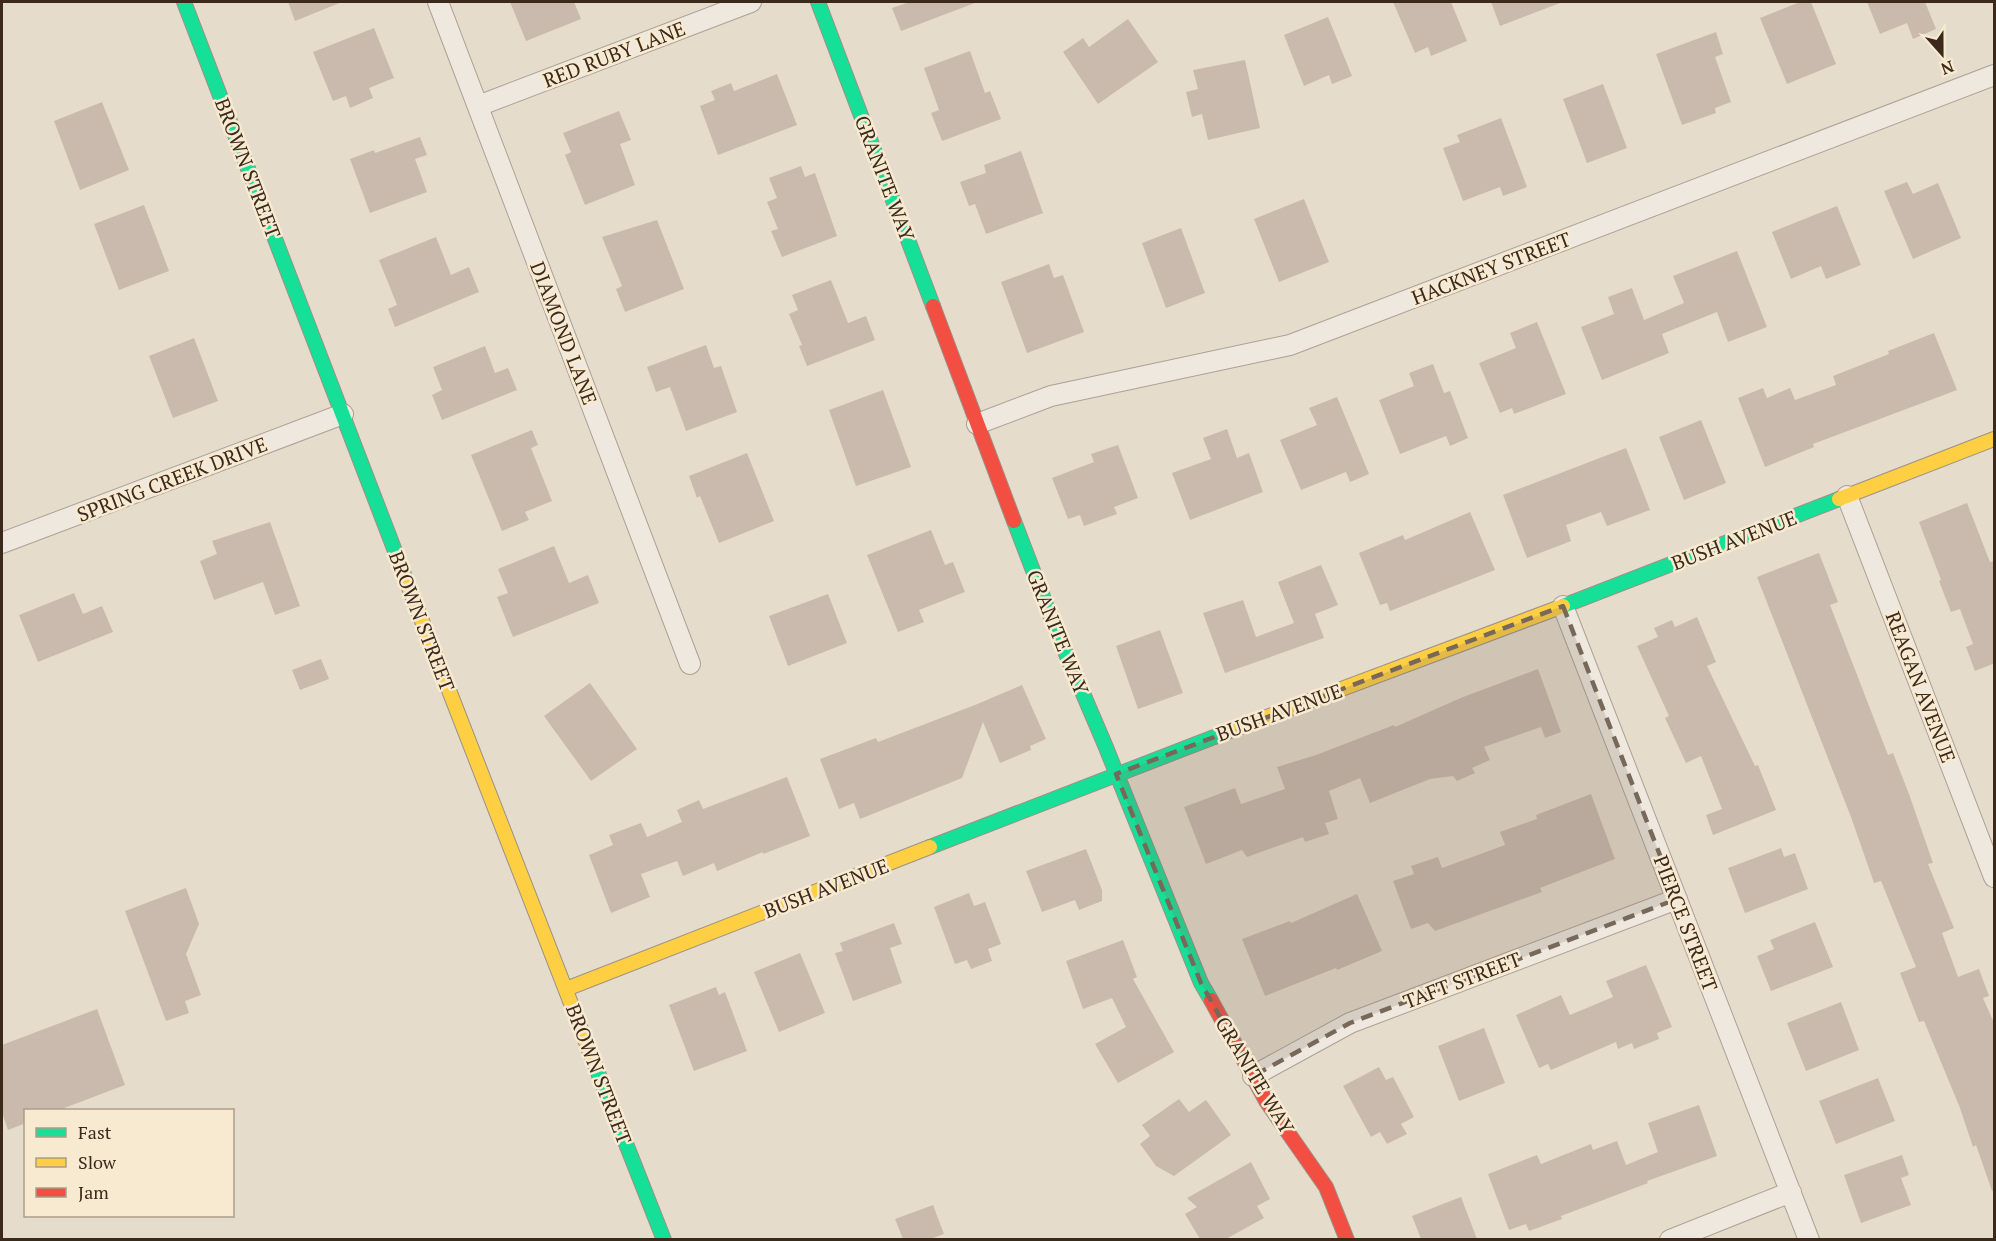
<svg xmlns="http://www.w3.org/2000/svg" width="1996" height="1241" font-family="'PT Serif',serif">
  <rect width="100%" height="100%" fill="#e6dccc"/>
  <path fill="#cabaad" d="M288,2H342L295,21Z
    M510,2H574L581,19L526,41Z
    M910,2H974L975,3L901,31L892,8Z
    M1393,2H1451L1467,41L1431,56L1428,47L1415,53Z
    M1491,2H1560V3L1500,26Z
    M1800,2H1811L1836,64L1787,84L1760,18Z
    M1867,2H1925L1936,29L1913,39L1907,23L1880,34Z
    M1328,17L1352,76L1332,84L1329,75L1304,86L1284,35Z
    M1128,19L1158,62L1098,104L1063,52L1083,38L1089,47Z
    M374,28L394,78L369,88L373,98L350,108L346,96L333,101L313,52Z
    M1716,32L1723,54L1715,57L1731,102L1715,108L1716,113L1682,125L1656,54Z
    M970,51L985,93L990,91L1001,119L942,141L931,113L939,110L924,68Z
    M1245,60L1260,128L1208,140L1202,114L1192,117L1186,92L1198,89L1193,70Z
    M777,74L797,125L718,155L700,106L715,100L711,91L731,83L734,91Z
    M1603,84L1627,148L1587,163L1563,99Z
    M102,102L129,170L80,190L54,121Z
    M619,111L631,140L620,144L635,185L585,205L565,155L571,152L563,133Z
    M1501,118L1527,187L1503,196L1500,187L1463,201L1443,148L1460,142L1457,135Z
    M420,137L427,155L415,159L427,192L370,213L350,159L374,150L375,153Z
    M1021,151L1043,213L986,234L975,204L969,206L960,182L986,173L984,165Z
    M801,166L805,177L815,173L837,236L782,257L771,231L778,229L767,202L777,198L769,178Z
    M1907,182L1913,194L1938,183L1961,238L1913,259L1884,191Z
    M1304,199L1329,262L1279,282L1254,219Z
    M144,205L169,271L119,290L94,224Z
    M1837,206L1861,265L1826,279L1821,266L1791,279L1772,232Z
    M657,220L684,289L625,312L616,289L622,286L602,237Z
    M1181,228L1205,293L1166,308L1142,243Z
    M436,237L451,275L469,267L479,292L395,327L388,309L397,305L379,260Z
    M1737,251L1767,327L1728,342L1717,312L1662,334L1669,353L1602,380L1581,327L1614,314L1608,297L1632,288L1644,320L1684,303L1673,276Z
    M1049,264L1054,278L1063,275L1084,332L1027,353L1001,282Z
    M831,280L848,323L866,316L875,340L807,366L799,346L802,345L789,314L798,310L792,295Z
    M1537,322L1566,394L1514,414L1512,408L1500,413L1479,363L1516,348L1510,333Z
    M1934,333L1957,390L1813,444L1814,447L1765,467L1738,398L1763,388L1767,398L1790,388L1795,400L1836,385L1833,376L1889,354L1888,351Z
    M194,338L218,401L173,418L149,356Z
    M706,345L714,368L721,366L737,412L686,431L670,387L656,392L647,367Z
    M485,346L495,373L508,368L517,390L442,420L432,395L442,390L433,367Z
    M1433,364L1444,393L1450,391L1468,438L1450,446L1446,436L1400,454L1379,400L1414,386L1409,373Z
    M883,390L911,467L856,486L829,410Z
    M1337,397L1369,474L1350,482L1346,472L1301,490L1280,440L1317,425L1309,408Z
    M1701,420L1726,483L1684,500L1659,437Z
    M1227,429L1237,458L1249,453L1263,492L1190,520L1172,473L1211,459L1203,438Z
    M532,430L538,445L531,448L552,501L525,512L529,520L502,531L471,455Z
    M1118,445L1138,498L1114,507L1117,514L1084,526L1080,515L1068,519L1052,478L1094,462L1091,454Z
    M1626,448L1650,510L1607,526L1601,512L1566,525L1571,541L1527,558L1503,495Z
    M747,453L774,521L719,543L700,496L697,498L689,476Z
    M1967,503L1990,562L1995,561V663L1975,671L1966,647L1973,644L1960,609L1951,612L1939,581L1941,580L1919,522Z
    M1470,512L1495,570L1390,611L1387,603L1380,605L1359,553L1403,535L1405,540Z
    M270,522L300,606L275,615L263,582L214,600L200,561L217,554L212,541Z
    M931,530L945,565L953,562L965,592L919,610L924,622L898,632L867,555Z
    M554,546L569,583L588,575L599,603L513,637L497,597L508,593L498,569Z
    M1819,553L1838,602L1830,605L1888,755L1893,753L1909,794L1933,863L1928,864L1954,928L1942,933L1958,977L1979,969L1989,996L1983,998L1995,1025V1190L1992,1191L1976,1145L1973,1147L1960,1108L1924,1021L1919,1022L1900,973L1916,967L1881,881L1874,883L1851,817L1757,577Z
    M1321,565L1338,605L1315,614L1324,638L1225,673L1203,613L1243,600L1256,637L1294,623L1278,582Z
    M74,593L83,614L102,606L113,632L38,662L19,615Z
    M828,594L847,643L788,666L769,616Z
    M1697,617L1716,662L1707,666L1755,766L1758,765L1776,810L1713,835L1706,815L1722,809L1701,756L1686,763L1665,718L1669,716L1637,646L1658,637L1654,628L1672,620L1675,627Z
    M1160,630L1183,693L1138,709L1116,646Z
    M321,659L329,679L300,690L292,670Z
    M1538,669L1561,732L1545,738L1541,727L1484,747L1490,760L1472,768L1475,773L1457,781L1453,776L1430,779L1370,803L1360,778L1329,791L1338,819L1325,823L1329,834L1305,842L1303,837L1247,857L1242,850L1206,864L1184,807L1235,788L1241,804L1285,789L1277,767L1316,755L1394,725L1395,727L1463,697Z
    M590,683L637,749L591,781L544,716Z
    M1022,685L1046,739L1030,746L1031,750L1000,763L983,722L962,778L860,819L854,803L839,809L820,759L876,738L878,742L975,705Z
    M787,777L810,836L763,854V852L717,871L714,863L683,876L677,861L641,874L650,897L611,913L589,855L613,845L609,835L641,823L647,837L682,822L677,810L699,800L703,809Z
    M1591,794L1615,859L1540,888L1542,892L1435,931L1428,923L1411,929L1393,881L1414,874L1411,866L1438,857L1442,868L1505,845L1500,832L1537,819L1536,815Z
    M1781,848L1784,857L1795,853L1808,889L1745,913L1728,868Z
    M1086,849L1102,890V901L1079,910L1075,900L1042,912L1026,871Z
    M186,888L199,924L186,954L201,995L185,1001L189,1013L166,1021L125,911Z
    M969,893L974,906L985,902L1001,944L988,949L992,961L971,969L967,960L955,964L934,907Z
    M1357,894L1382,951L1337,970L1336,968L1265,996L1242,939L1290,921L1291,923Z
    M1815,922L1833,967L1771,991L1757,956L1774,949L1770,940Z
    M894,923L902,944L890,948L902,983L853,1001L835,953L843,951L840,943Z
    M1123,940L1137,977L1133,979L1174,1052L1118,1083L1095,1044L1126,1027L1112,998L1083,1009L1066,961Z
    M800,953L825,1013L779,1032L754,972Z
    M1646,965L1672,1027L1657,1033L1659,1039L1634,1049L1632,1043L1618,1049L1616,1042L1551,1070L1548,1064L1539,1068L1516,1015L1561,995L1570,1015L1613,997L1606,981Z
    M716,987L719,995L725,992L747,1051L694,1071L669,1005Z
    M1841,1002L1859,1050L1806,1071L1787,1023Z
    M97,1009L125,1085L59,1110H26V1123L8,1130L2,1112V1045Z
    M1484,1028L1505,1083L1459,1101L1438,1046Z
    M1379,1067L1386,1080L1393,1077L1414,1117L1401,1124L1407,1134L1387,1144L1380,1132L1371,1137L1343,1086Z
    M1878,1078L1895,1121L1836,1144L1819,1101Z
    M1179,1099L1189,1112L1206,1100L1231,1135L1174,1176L1156,1166L1140,1144L1150,1136L1142,1125Z
    M1699,1105L1717,1156L1647,1181L1648,1183L1561,1216L1562,1219L1529,1231L1526,1224L1509,1230L1488,1174L1537,1155L1541,1164L1591,1144L1593,1150L1617,1141L1626,1165L1658,1152L1648,1123Z
    M1902,1155L1909,1175L1901,1178L1911,1205L1861,1223L1844,1175Z
    M1251,1162L1270,1199L1257,1206L1264,1218L1226,1239H1200L1185,1214L1197,1207L1187,1198Z
    M1461,1197L1477,1239H1421L1412,1216Z
    M933,1205L944,1234L930,1239H903L895,1219Z"/>
  <g fill="none" stroke-linecap="round" stroke-linejoin="round">
    <defs>
      <path id="street" d="M438,2L690,664
        M478,106L751,2
        M977,424L1051,396L1290,345L1994,75
        M1847,496L1994,877
        M2,543L343,414
        M1563,606L1809,1240
        M1253,1076L1350,1023L1677,899
        M1670,1240L1791,1192"/>
      <path id="fast" d="M184,2L408,585
        M818,2L933,306
        M1014,521L1055,628L1105,745L1201,983L1211,1000
        M1563,606L1839,499
        M930,847L1240,727
        M593,1060L664,1240"/>
      <path id="slow" d="M1839,499L1994,439
        M408,585L593,1060
        M1240,727L1563,606
        M566,989L930,847"/>
      <path id="jam" d="M933,306L1014,521
        M1211,1000L1266,1101L1326,1187L1347,1240"/>
    </defs>
    <use href="#street" stroke="#aba195" stroke-width="22"/>
    <use href="#fast" stroke="#9b9185" stroke-width="16"/>
    <use href="#slow" stroke="#9b9185" stroke-width="16"/>
    <use href="#jam" stroke="#9b9185" stroke-width="16"/>
    <use href="#street" stroke="#eee8de" stroke-width="20"/>
    <use href="#fast" stroke="#16e098" stroke-width="14"/>
    <use href="#slow" stroke="#ffcf43" stroke-width="14"/>
    <use href="#jam" stroke="#f24e42" stroke-width="14"/>
  </g>
  <path fill="#77685a" fill-opacity="0.2" stroke="#77685a" stroke-width="4.5" stroke-dasharray="12 8" stroke-linejoin="round" d="M1563,606L1677,899L1350,1023L1253,1076L1201,983L1116,774Z"/>
  <g text-anchor="middle" dominant-baseline="central" stroke-width="5" stroke-linejoin="round" paint-order="stroke">
    <g font-size="20" fill="#3b291c" stroke="#f8ead1">
      <text transform="translate(614 54) rotate(-21)">RED RUBY LANE</text>
      <text transform="translate(248 168) rotate(69)">BROWN STREET</text>
      <text transform="translate(885 178) rotate(69)">GRANITE WAY</text>
      <text transform="translate(1491 268) rotate(-21)">HACKNEY STREET</text>
      <text transform="translate(564 333) rotate(69)">DIAMOND LANE</text>
      <text transform="translate(172 479) rotate(-21)">SPRING CREEK DRIVE</text>
      <text transform="translate(1734 540) rotate(-21)">BUSH AVENUE</text>
      <text transform="translate(422 621) rotate(69)">BROWN STREET</text>
      <text transform="translate(1058 632) rotate(68)">GRANITE WAY</text>
      <text transform="translate(1921 687) rotate(69)">REAGAN AVENUE</text>
      <text transform="translate(1279 712) rotate(-20)">BUSH AVENUE</text>
      <text transform="translate(826 888) rotate(-21)">BUSH AVENUE</text>
      <text transform="translate(1686 923) rotate(69)">PIERCE STREET</text>
      <text transform="translate(1462 980) rotate(-21)">TAFT STREET</text>
      <text transform="translate(599 1074) rotate(69)">BROWN STREET</text>
      <text transform="translate(1255 1075) rotate(59)">GRANITE WAY</text>
    </g>
  </g>
  <rect width="1996" height="1241" fill="none" stroke="#3b291c" stroke-width="6"/>
  <rect x="24" y="1109" width="210" height="108" fill="#f8ead1" stroke="#ac9d89" stroke-width="1.5"/>
  <rect x="36" y="1128" width="30" height="9" fill="#16e098" stroke="#ac9d89" stroke-width="1.5"/>
  <text x="78" y="1139" font-size="18" fill="#3b291c">Fast</text>
  <rect x="36" y="1158" width="30" height="9" fill="#ffcf43" stroke="#ac9d89" stroke-width="1.5"/>
  <text x="78" y="1169" font-size="18" fill="#3b291c">Slow</text>
  <rect x="36" y="1188" width="30" height="9" fill="#f24e42" stroke="#ac9d89" stroke-width="1.5"/>
  <text x="78" y="1199" font-size="18" fill="#3b291c">Jam</text>
  <g transform="translate(1942 54) rotate(159)" stroke="#f8ead1" stroke-width="4.5" paint-order="stroke">
  <path d="M0-4.5L10 22L0 15L-10 22Z" fill="#3b291c"/>
  <text y="-9" font-size="16" font-weight="bold" text-anchor="middle" fill="#3b291c">N</text>
  </g>
</svg>
